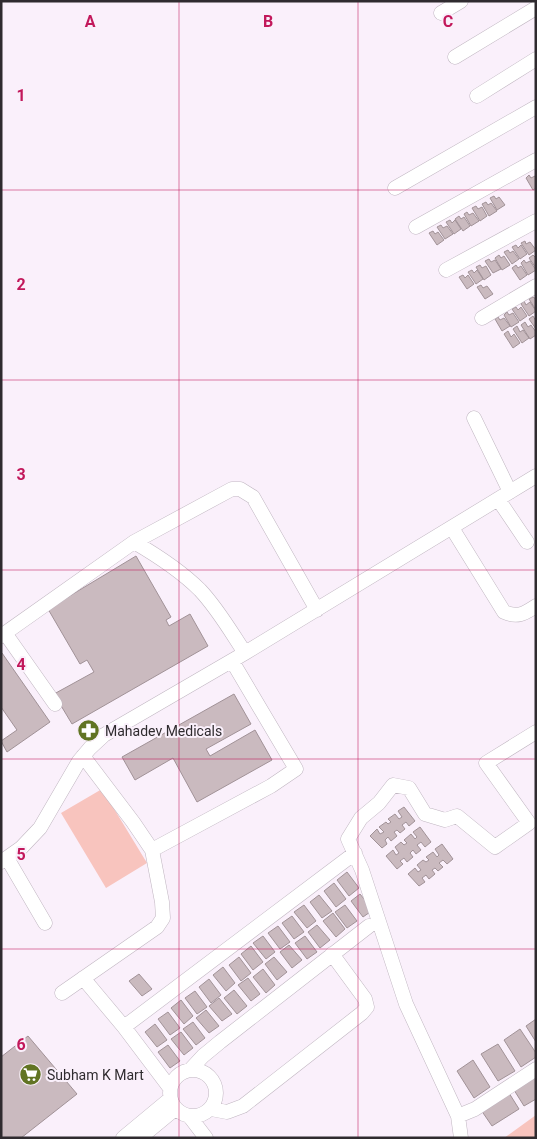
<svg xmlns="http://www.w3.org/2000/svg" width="537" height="1139" font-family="Roboto,sans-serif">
  <rect width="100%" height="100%" fill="#faf0fb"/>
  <path fill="#f8c4be" d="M102,789L147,863L106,888L61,813Z
    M536,1115V1138H504Z"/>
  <path fill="#cababf" stroke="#a19297" d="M529,175L531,178L535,176L536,178V188L533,190L526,178Z
    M494,196L496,199L499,197L505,205L497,210L490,198Z
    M486,202L488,205L491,203L497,211L489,216L482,204Z
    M476,206L478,209L482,207L487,216L480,221L472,208Z
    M467,212L469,215L473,213L479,221L471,226L464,214Z
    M459,216L461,219L464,217L470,226L463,231L455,219Z
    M450,220L452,223L455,220L461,229L454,234L446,222Z
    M441,225L443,228L447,226L453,234L445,239L437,227Z
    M433,231L435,234L438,232L444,240L437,245L429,233Z
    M525,241L526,244L530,242L536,250L529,255L521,243Z
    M516,245L518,248L521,245L527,254L520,259L512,247Z
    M508,250L510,253L513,251L519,259L512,264L504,252Z
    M499,255L501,258L504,256L510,265L502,270L495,258Z
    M533,255L536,258V268L529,258Z
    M489,259L491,262L495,260L501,269L493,273L485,261Z
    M524,260L526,263L530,261L536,270L528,275L521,263Z
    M480,265L482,268L486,266L491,275L484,280L476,267Z
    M516,265L518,268L521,266L527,275L520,280L512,268Z
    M472,270L474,273L477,270L483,279L476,284L468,272Z
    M463,275L465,278L468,275L474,284L467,289L459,277Z
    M481,285L483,288L487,286L493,294L485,299L477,287Z
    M533,297L536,299V310L529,299Z
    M524,301L526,305L530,302L536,311L529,316L521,304Z
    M516,307L518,310L521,307L527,316L520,321L512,309Z
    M507,312L509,315L513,313L519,322L511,327L504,315Z
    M533,316L536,321V329L529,319Z
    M498,317L500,320L504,318L510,326L502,331L495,319Z
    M525,322L528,327L531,325L536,332V335L530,339L521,325Z
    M517,326L520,332L523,330L529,338L522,343L513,329Z
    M508,331L511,337L514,334L520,343L513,348L504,334Z
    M136,556L171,617L166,620L169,626L190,614L208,646L72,724L54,694L94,672L87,660L80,664L48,609Z
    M1,653H2L50,722L7,752L1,741L17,730L1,707Z
    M234,694L251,724L206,749L210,756L255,730L272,760L197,802L173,758L135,780L122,757Z
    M404,807L415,821L409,826L406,822L402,825L405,829L400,833L397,830L394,832L397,836L391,841L388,837L385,840L387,844L382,848L370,836L377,829L380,834L384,832L379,827L386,822L388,824L391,822L388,819L395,814L399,819L402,817L398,811Z
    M420,827L431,842L425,847L421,842L417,845L421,850L416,854L413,850L410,853L413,857L407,862L404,858L400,861L403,864L397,869L386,856L393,850L396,855L399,853L395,847L401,842L404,845L407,843L404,840L411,834L415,839L417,837L413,832Z
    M442,844L453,859L447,864L443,860L439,863L443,867L438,871L435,868L432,870L435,874L429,879L426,875L422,878L425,882L419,886L408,874L415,868L418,872L421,870L417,865L423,860L426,862L429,860L426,857L433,852L437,857L439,855L435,849Z
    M347,872L359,888L349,896L337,880Z
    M334,883L346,899L336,907L324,891Z
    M360,894L373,910L363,917L351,901Z
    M319,895L332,911L322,918L310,902Z
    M304,905L316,921L307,928L294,912Z
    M345,905L357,921L347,928L335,912Z
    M333,913L345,929L336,937L323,921Z
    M292,916L304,932L294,939L282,923Z
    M317,925L330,940L320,948L308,932Z
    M278,926L290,942L280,949L268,933Z
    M263,936L275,952L266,959L253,943Z
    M305,936L317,952L307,959L295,943Z
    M289,945L302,960L292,968L280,952Z
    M251,946L263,962L253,970L241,954Z
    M239,957L251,973L241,981L229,965Z
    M274,957L287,972L277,980L265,964Z
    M223,967L235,983L226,991L213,975Z
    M263,969L275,985L266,993L253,977Z
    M139,974L152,989L142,996L129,981Z
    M248,978L260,994L251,1001L238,985Z
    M209,979L221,995L211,1003L199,987Z
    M234,990L247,1006L237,1014L224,998Z
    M195,991L207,1007L197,1014L185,998Z
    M219,998L232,1014L222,1021L209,1006Z
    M181,1000L193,1016L184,1024L171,1008Z
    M206,1010L219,1026L209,1033L196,1018Z
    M168,1012L180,1028L170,1035L158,1019Z
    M536,1019V1042L526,1026Z
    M193,1022L205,1038L196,1045L183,1029Z
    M155,1024L167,1040L157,1047L145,1032Z
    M520,1029L536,1053V1057L521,1067L504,1040Z
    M181,1032L193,1048L184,1055L171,1039Z
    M28,1036L77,1094L21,1138H1V1057Z
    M498,1044L515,1071L498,1081L481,1054Z
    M168,1045L180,1061L170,1068L158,1052Z
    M473,1060L490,1087L474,1098L457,1071Z
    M536,1076V1099L524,1106L514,1090Z
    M509,1093L519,1109L492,1126L481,1110Z"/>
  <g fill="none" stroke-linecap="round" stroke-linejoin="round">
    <defs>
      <path id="minor" d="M441,13L461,1
        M455,57L536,8
        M477,96L536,59
        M395,188L536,107
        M416,227L536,160
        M446,270L536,221
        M482,318L536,286
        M474,418L510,492
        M498,499L527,542
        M452,528L504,612C517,618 524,614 536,606
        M134,542C158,556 181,571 200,590C218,609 231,632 245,653
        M5,633L55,704
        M1,636L134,542L232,489H240L253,497L317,610
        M152,850L271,786L296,769L232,661
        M7,858L45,923
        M1,862L21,848L40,828L79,761L90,748L104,735L245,653L536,476
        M83,978L124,1027L170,1088
        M62,993L157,927L163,918L162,902L152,850L133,822L83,756
        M124,1027L355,853
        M170 1093a23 23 0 1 1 46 0a23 23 0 1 1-46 0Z
        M190,1070L203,1056L220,1042L369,926
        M211,1109L227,1112L243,1106L362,1013L367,1007L365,999L332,954
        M458,1116L475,1109L536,1069
        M190,1117L206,1138
        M123,1138L170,1099
        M140,1138L175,1109
        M461,1138L458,1116L406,1004L362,870L348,839L361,818L379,803L393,785L409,788L425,814L445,820L457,816L495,847L529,823L486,763L536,732"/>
    </defs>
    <use href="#minor" stroke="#c0b6c1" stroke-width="15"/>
    <use href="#minor" stroke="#fff" stroke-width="14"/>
  </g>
  <path fill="none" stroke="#c2185b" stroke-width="1" stroke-opacity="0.55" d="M179,1V1138M358,1V1138M1,190H536M1,380H536M1,570H536M1,759H536M1,949H536"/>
  <defs>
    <symbol id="pharmacy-disc" viewBox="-11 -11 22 22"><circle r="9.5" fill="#617423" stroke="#faf0fb"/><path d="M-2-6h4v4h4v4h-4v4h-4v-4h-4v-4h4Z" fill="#fff"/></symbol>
    <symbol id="supermarket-disc" viewBox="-11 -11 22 22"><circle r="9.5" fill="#617423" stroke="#faf0fb"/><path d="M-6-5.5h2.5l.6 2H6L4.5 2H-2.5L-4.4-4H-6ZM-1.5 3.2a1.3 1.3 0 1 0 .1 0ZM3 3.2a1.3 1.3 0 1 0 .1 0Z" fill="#fff"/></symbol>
  </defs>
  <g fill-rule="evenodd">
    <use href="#pharmacy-disc" x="76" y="718" width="25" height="25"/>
    <use href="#supermarket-disc" x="18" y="1062" width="25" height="25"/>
  </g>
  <g text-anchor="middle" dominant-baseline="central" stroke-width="4" stroke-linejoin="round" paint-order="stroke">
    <g font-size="14" fill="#2f2b2f" stroke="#faf0fb" text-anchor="start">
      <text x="105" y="731">Mahadev Medicals</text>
      <text x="47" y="1075">Subham K Mart</text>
    </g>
  </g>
  <g font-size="16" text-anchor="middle" font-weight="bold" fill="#c2185b" stroke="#faf0fb" stroke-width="4" stroke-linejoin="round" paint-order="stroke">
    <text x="90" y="27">A</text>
    <text x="268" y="27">B</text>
    <text x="448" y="27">C</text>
    <text x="21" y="101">1</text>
    <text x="21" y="290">2</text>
    <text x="21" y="480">3</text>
    <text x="21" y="670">4</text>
    <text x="21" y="860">5</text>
    <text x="21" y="1050">6</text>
  </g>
  <rect width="537" height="1139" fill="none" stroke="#2f2b2f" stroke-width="5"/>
</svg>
